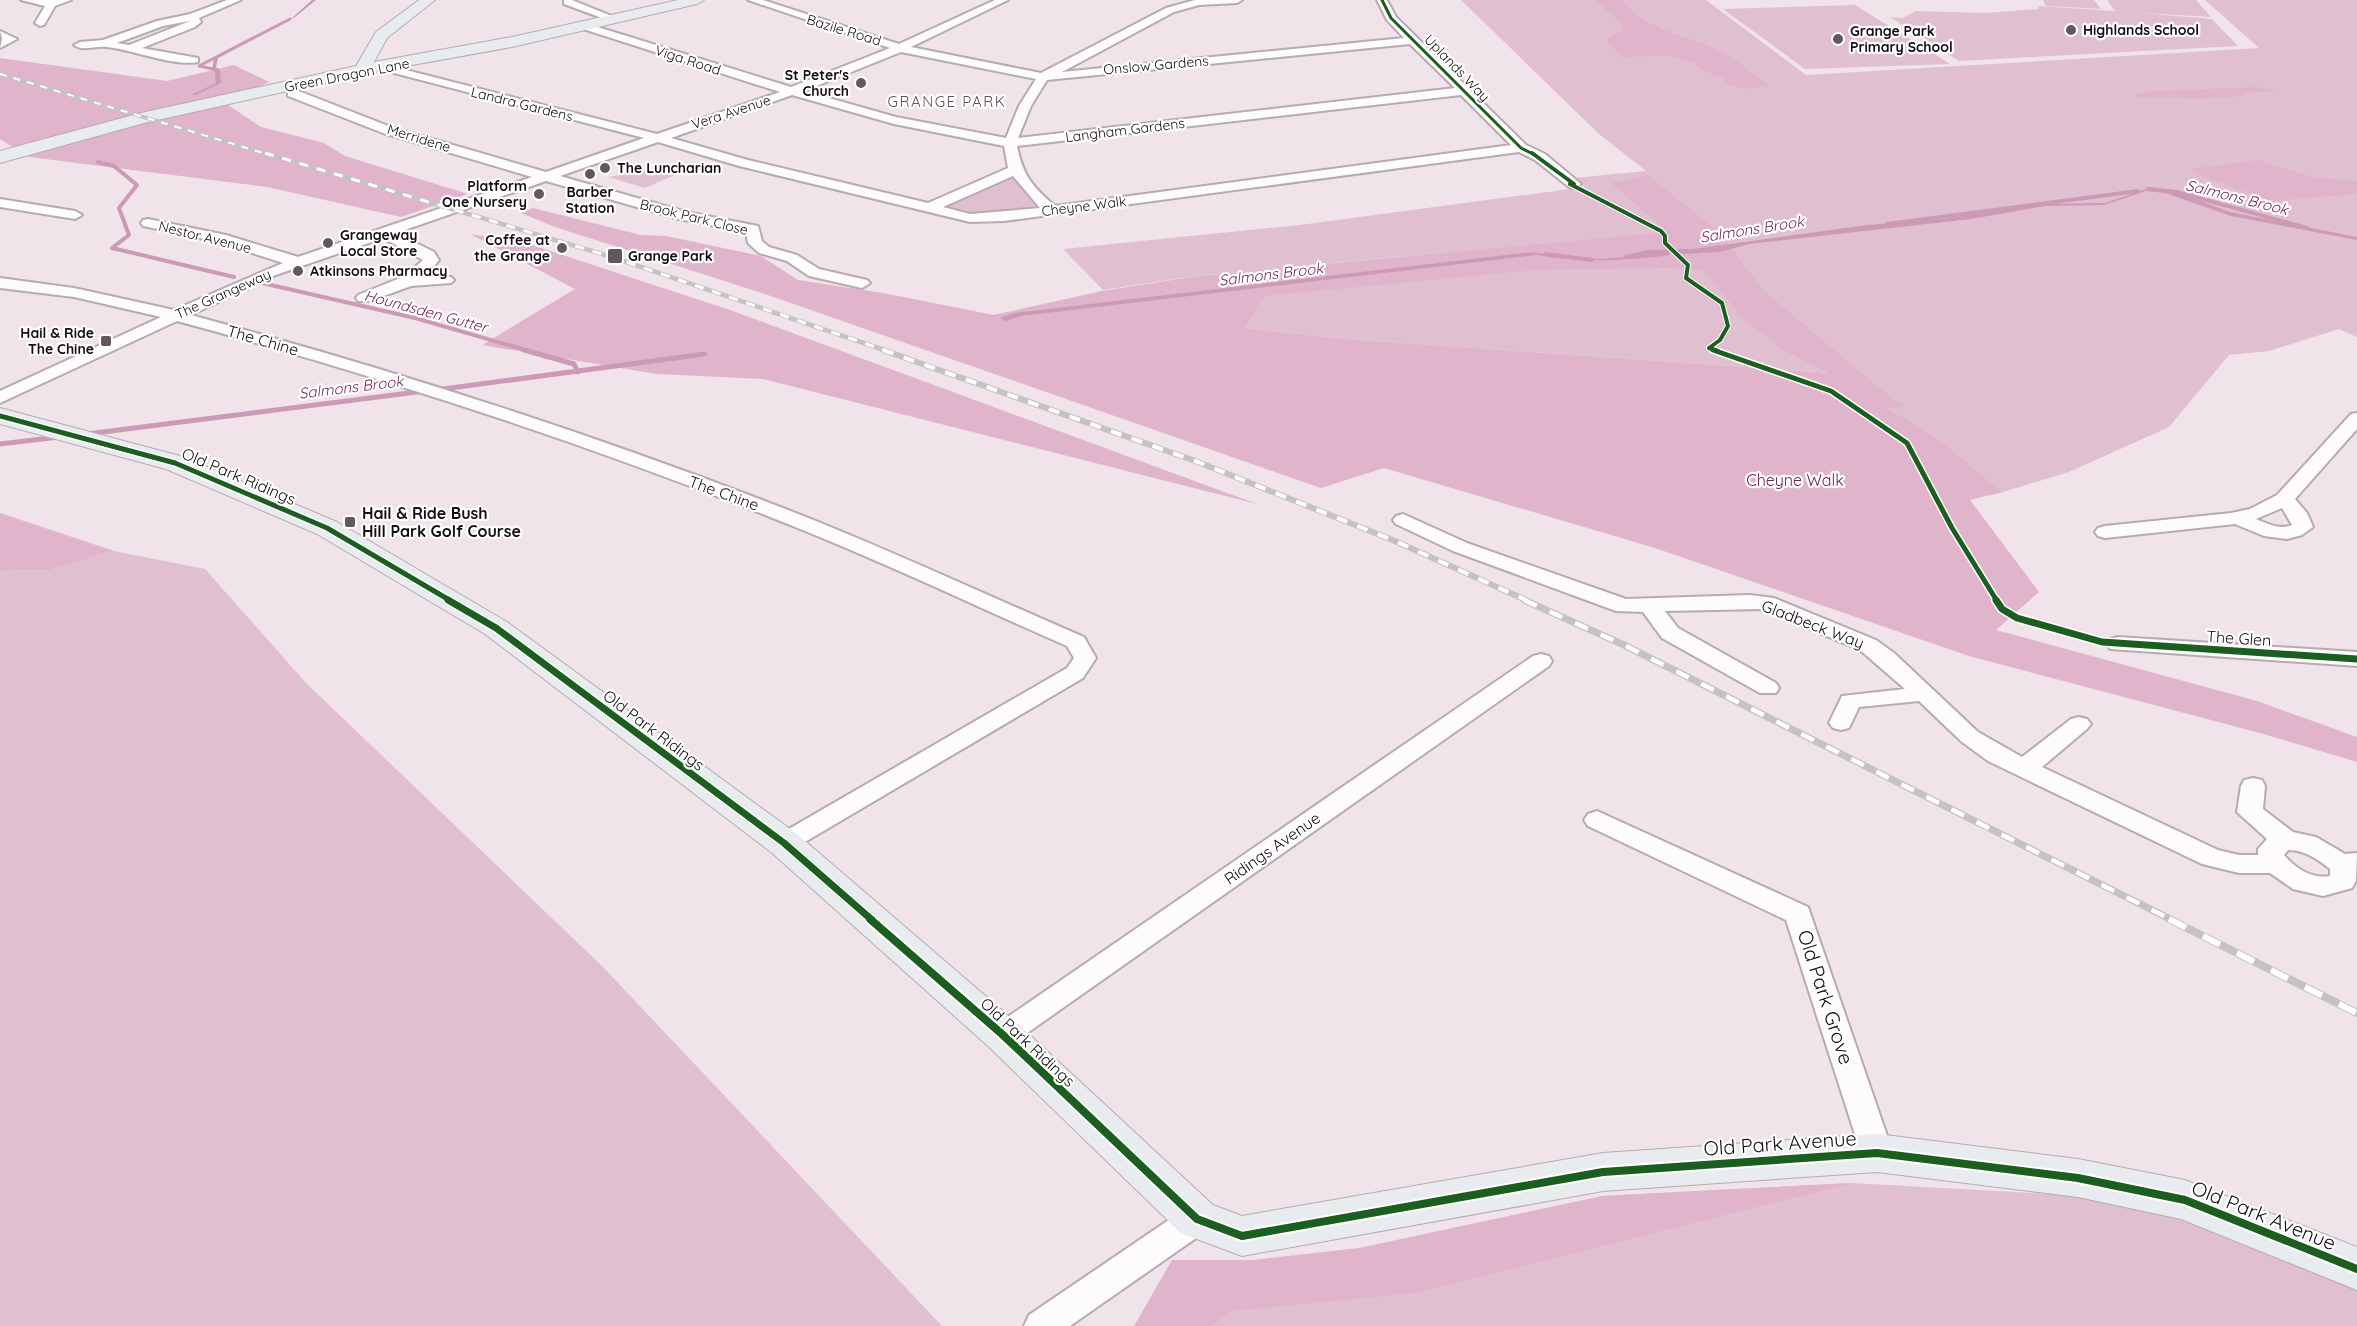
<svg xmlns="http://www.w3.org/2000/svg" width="2357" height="1326" font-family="Quicksand,sans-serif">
  <rect width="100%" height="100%" fill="#f0e3e9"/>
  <path fill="#e0c0d0" d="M1461,0H1706L1806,75L2259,48L2205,0H2357V337L2339,329L2269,351L2229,355L2169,427L2069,472L2003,492L1936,437L1830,373L1346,339L1244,328L1191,277L1488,248L1188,277L1103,290L1063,249L1300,225L1585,187L1574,178L1646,171L1599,134Z
    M2043,0H2094L2101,9L2046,6Z
    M2107,0H2196L2211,17L2141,13L2212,19L2238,46L1959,61L1890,17L1903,18L1916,11L1986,13L2038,9L2039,6L2115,11Z
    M1855,5L1950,64L1805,69L1723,9Z
    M677,166L688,169L645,188L608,177Z
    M1011,176L1018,177L1040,208L972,214L940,207Z
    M114,551L205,569L306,683L602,966L942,1326H0V571L50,570Z
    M1852,1183L2124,1198L2279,1251L2357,1286V1326H1213L1232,1311L1602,1196Z"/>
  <path fill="#e0b4cb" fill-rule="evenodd" d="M1595,0H1622C1642,27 1677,34 1707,45C1730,54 1750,71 1769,86L1745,89L1727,84L1721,77L1700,70L1695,63L1671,56L1621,57L1606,40L1622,31V24Z
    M0,58L167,81L234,65L269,82L225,103L261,127L324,143L345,156L468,194L401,217L267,187L29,157L0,139Z
    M2259,87L2278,91L2246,93L2243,96L2199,99L2133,97L2139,93L2153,91Z
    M2258,160L2312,177L2357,181V194L2272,201L2198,175L2190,169Z
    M1648,175L1718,231L1763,290L1883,391L1905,407L1888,408L1936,437L2003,492L1970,500L2039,592L1996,630L2257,701L2357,737V762L2260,733L1969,656L1655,548L1384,468L1321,488L762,293L555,227L521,213L533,208L641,235L666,236L761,256L798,280L883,293L994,315L1102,291L1191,277L1668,232L1611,183ZM1667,268L1704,270L1743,319L1785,351L1828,373L1346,339L1244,328L1264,296L1537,270Z
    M470,234L526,243L730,310L1257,504L763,379L657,374L482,345L575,289Z
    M0,513L114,551L50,570L0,571Z
    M1852,1183L1415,1293L1232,1311L1213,1326H1134L1172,1260H1252L1359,1248L1602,1196Z"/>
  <path fill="#cd9ab6" d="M312,0H316L295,17L218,58L216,67L220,71L221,83L196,95H191L216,83L215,72L212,69L214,59L292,18Z
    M2151,187L2188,196L2230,212L2357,237V240L2231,216L2165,193L2146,191L2104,205L2045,206L1971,219L1749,244L1720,252L1683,254L1679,251L1867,225L1943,219L2043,204L2105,203Z
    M1532,252L1575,259H1605L1667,252L1670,255C1622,261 1584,263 1536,255L1021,316L1006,321L1000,318L1013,313Z"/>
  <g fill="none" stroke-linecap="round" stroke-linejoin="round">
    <path stroke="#cd9ab6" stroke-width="3" d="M218,70L199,66L290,19"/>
    <path stroke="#cd9ab6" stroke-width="4" d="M98,162L114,166L137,185L119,208L129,235L112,248L234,277
      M2148,189L2177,192L2307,228
      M1887,224L2138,191
      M1545,254L1592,260
      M1626,257L1649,252L1687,251
      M262,283L415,318L529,351"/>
    <path stroke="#cd9ab6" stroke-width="5" d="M524,350L574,364L578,372
      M436,390L705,354
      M87,434L425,391
      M0,444L59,437"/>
    <defs>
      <path id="street" d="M21,0H71L55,6L44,25L40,26L35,23L45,6Z
        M227,0H241L199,18L201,22L195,27L142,48L198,58V62C174,67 131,49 106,47C96,45 83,52 74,45L80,42L103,40L157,21L190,14ZM190,21L129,45L117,43L163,26Z
        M564,0H572L619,19L610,21L564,4Z
        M748,0H763L899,44L995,0H1008L911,47L1041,73L1166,8L1195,0H1242L1237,3L1199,5L1174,12L1062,72L1404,38L1387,20L1377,0H1387L1396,17L1526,145L1545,154L1581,184L1574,188L1569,187L1535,160L1519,152L1004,221L970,222L739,166L658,142L560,176L686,212L758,226L762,241L769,247L797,255L819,269L867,280L870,283L862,288L809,276L787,261L759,253L748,243L746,232L679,219L546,181L396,233L434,252L439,260L426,276L451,277L454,280L451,283L411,286L370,301H358L356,298L358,295L405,276L423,260L383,238L270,277L191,315C405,373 615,441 821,523C909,559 996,599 1084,637L1096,658L1083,678L793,849L784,852L775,849L771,843L775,837L1067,668L1074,658L1067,646C980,608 894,567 805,531C600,448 391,379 177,321L0,403V391L161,317L74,297L0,288V278L74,288L174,310L283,263L218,242L143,226L141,223L143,220L148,219L226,235L298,257L532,177L383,133L288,96V90H296L391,127L546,172L644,138L394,73L385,66L395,64L402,69L657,134L780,92L580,28V24H588L791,87L890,48ZM1410,44L1455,88L1018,138L1031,106L1047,80ZM901,52L1036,79L1019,106L1006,138L896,117L804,91ZM792,95L894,124L1004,146L1008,168L928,203L748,160L671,138ZM1461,95L1511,145L1055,206C1032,186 1023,176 1017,146ZM1013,176L1040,208L970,214L943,207Z
        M0,31L17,39L0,48L2,39Z
        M0,199L75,211L82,215L75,219L0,207Z
        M2357,413V429L2295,499L2307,513L2313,527L2302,535L2287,539L2264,536L2235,524L2105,538L2098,536L2095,532L2098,528L2105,526L2231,513L2250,509L2277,495L2351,414ZM2282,508L2292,525C2280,530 2268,524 2256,519Z
        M1403,514L1467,543L1626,599L1750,595L1774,598L1876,640L1894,653L1978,732L2022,757L2071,719L2079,717L2087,719L2091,724L2087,729L2042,767L2218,850L2239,855H2258V849L2267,839L2237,812L2241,786L2244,780L2253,778L2262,780L2265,786L2263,809L2293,832L2316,837L2345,854L2357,853L2356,881L2352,888L2323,896L2293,889L2270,873H2239L2202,864L1988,761L1962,742L1919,701L1859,707L1849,728L1841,730L1833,728L1829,723L1842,696L1905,689L1860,650L1762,609L1665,611L1678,628L1776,683L1779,688L1776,693H1760L1662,638L1643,612L1616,611L1453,551L1396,524L1393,520L1396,516ZM2288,850C2305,850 2317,859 2330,869V876C2312,879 2296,869 2284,855Z
        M2118,637L2357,652V666L2110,649L2107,644L2110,639Z
        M1541,654L1549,656L1552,661L1549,666L1013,1043L1003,1047L993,1043L988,1035L993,1027L1533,656Z
        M1597,811L1808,907L1893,1153L1888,1162L1877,1166L1866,1162L1861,1153L1786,920L1588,826L1584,820L1588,814Z
        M1197,1205L1209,1209L1213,1219L1209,1229L1070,1326H1024L1029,1315L1185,1209Z"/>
      <path id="secondary" d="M419,0H435L387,38L374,62L512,37L678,0H704L697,4L512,47L368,73L144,123L0,163V151L141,113L356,66L376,32Z
        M0,408L184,457L337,522L507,622L797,834L1018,1024L1213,1205L1242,1216L1603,1153L1877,1134L2078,1159L2185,1180L2357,1247V1290L2181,1219L2078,1197L1877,1172L1603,1191L1242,1256L1181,1233L988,1046L771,852L485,634L317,534L166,469L0,424Z"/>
    </defs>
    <use href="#street" stroke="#b6abb0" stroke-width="4"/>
    <use href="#secondary" stroke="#b6abb0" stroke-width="2"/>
    <use href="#street" fill="#fdfbfc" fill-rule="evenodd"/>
    <use href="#secondary" fill="#e9ecee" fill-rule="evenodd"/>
    <defs>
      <path id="rail-far4" d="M0,74L270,155"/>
      <path id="rail-far3" d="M265,153L612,257L887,351"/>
      <path id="rail-far2" d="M883,350L1198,462L1395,541L1528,601"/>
      <path id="rail-far1" d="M1524,600L1624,645L2172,920"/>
      <path id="rail" d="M2169,919L2357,1013"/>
    </defs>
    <use href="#rail-far4" stroke="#c5c2c4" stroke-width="4"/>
    <use href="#rail-far3" stroke="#c5c2c4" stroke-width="4.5"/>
    <use href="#rail-far2" stroke="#c5c2c4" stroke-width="6"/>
    <use href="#rail-far1" stroke="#c5c2c4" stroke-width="7"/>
    <use href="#rail" stroke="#c5c2c4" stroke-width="8"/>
    <use href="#rail-far4" stroke="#fff" stroke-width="2" stroke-dasharray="7" stroke-linecap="butt"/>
    <use href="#rail-far3" stroke="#fff" stroke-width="3" stroke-dasharray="9" stroke-linecap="butt"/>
    <use href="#rail-far2" stroke="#fff" stroke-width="4" stroke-dasharray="11" stroke-linecap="butt"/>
    <use href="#rail-far1" stroke="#fff" stroke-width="4.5" stroke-dasharray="14" stroke-linecap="butt"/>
    <use href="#rail" stroke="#fff" stroke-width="6" stroke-dasharray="19" stroke-linecap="butt"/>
    <defs>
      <path id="cycleway-far4" d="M1382,0L1391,18L1521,148L1535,155"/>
      <path id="cycleway-far3" d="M1532,153L1574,184
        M1571,182L1570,184L1661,231L1665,236V243L1688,265L1686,278L1722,303L1728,326L1720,340L1709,348L1718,351"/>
      <path id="cycleway-far2" d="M1713,350L1831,391L1907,443L1952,528L1997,601
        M0,416L175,463L327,528L451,601"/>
      <path id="cycleway-far1" d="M448,600L496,628L784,843L872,920
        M1996,600L2002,609L2017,618L2102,642L2357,659"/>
      <path id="cycleway" d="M870,919L1003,1035L1197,1219L1242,1236L1603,1172L1877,1153L2078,1178L2185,1200L2357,1269"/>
    </defs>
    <use href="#cycleway-far4" stroke="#fff" stroke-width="5"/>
    <use href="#cycleway-far3" stroke="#fff" stroke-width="6"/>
    <use href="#cycleway-far2" stroke="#fff" stroke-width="8"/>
    <use href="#cycleway-far1" stroke="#fff" stroke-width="10"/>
    <use href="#cycleway" stroke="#fff" stroke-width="12"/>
    <use href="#cycleway-far4" stroke="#1b5e20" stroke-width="3"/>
    <use href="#cycleway-far3" stroke="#1b5e20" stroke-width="4"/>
    <use href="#cycleway-far2" stroke="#1b5e20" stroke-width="5"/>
    <use href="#cycleway-far1" stroke="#1b5e20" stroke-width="7"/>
    <use href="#cycleway" stroke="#1b5e20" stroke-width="8"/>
  </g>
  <g fill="#62585d" stroke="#fff" stroke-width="2">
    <circle cx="2071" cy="30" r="6"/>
    <circle cx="1838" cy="39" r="6"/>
    <circle cx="861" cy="83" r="6"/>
    <circle cx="605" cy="168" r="6"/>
    <circle cx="590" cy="174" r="6"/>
    <circle cx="539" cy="194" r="6"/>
    <circle cx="328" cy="243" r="6"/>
    <circle cx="562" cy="248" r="6"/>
    <rect x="607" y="248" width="16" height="16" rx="3"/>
    <circle cx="298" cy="271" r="6"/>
    <rect x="100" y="335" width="12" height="12" rx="3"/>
    <rect x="344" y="516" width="12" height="12" rx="3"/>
  </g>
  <g text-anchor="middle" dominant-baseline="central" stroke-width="4.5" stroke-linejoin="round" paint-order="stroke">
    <g font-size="14" fill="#150d11" stroke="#fff">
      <text transform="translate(844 30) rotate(17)">Bazile Road</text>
      <text transform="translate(688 60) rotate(18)">Viga Road</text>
      <text transform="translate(1156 65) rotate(-5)">Onslow Gardens</text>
      <text transform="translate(1457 68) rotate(46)">Uplands Way</text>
      <text transform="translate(347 75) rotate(-11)">Green Dragon Lane</text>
      <text transform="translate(522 104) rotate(14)">Landra Gardens</text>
      <text transform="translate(731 112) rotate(-18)">Vera Avenue</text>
      <text transform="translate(1125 130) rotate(-7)">Langham Gardens</text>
      <text transform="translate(419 138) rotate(17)">Merridene</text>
      <text transform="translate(1084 206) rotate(-7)">Cheyne Walk</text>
      <text transform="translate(694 217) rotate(14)">Brook Park Close</text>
      <text transform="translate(205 237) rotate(14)">Nestor Avenue</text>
      <text transform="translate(223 294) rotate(-24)">The Grangeway</text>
    </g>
    <g font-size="14" font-weight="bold" fill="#150d11" stroke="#fff" text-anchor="start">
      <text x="2083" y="30">Highlands School</text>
      <text x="1850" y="31">Grange Park<tspan x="1850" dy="16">Primary School</tspan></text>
      <text x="849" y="75" text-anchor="end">St Peter's<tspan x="849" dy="16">Church</tspan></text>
      <text x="617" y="168">The Luncharian</text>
      <text x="527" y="186" text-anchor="end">Platform<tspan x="527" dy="16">One Nursery</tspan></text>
      <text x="590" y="192" text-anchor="middle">Barber<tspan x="590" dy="16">Station</tspan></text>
      <text x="340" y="235">Grangeway<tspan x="340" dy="16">Local Store</tspan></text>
      <text x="550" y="240" text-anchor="end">Coffee at<tspan x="550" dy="16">the Grange</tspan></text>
      <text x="628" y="256">Grange Park</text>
      <text x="310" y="271">Atkinsons Pharmacy</text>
      <text x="94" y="333" text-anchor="end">Hail &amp; Ride<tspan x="94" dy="16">The Chine</tspan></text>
    </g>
    <g font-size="15" letter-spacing="1.5" fill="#634e59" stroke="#fff">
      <text x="947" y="101">GRANGE PARK</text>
    </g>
    <g font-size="15" font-style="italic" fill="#742456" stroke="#fff">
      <text transform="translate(2237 197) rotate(14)">Salmons Brook</text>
      <text transform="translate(1752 229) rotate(-9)">Salmons Brook</text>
      <text transform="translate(1271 274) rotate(-7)">Salmons Brook</text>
      <text transform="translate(426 311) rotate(15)">Houndsden Gutter</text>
      <text transform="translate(351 387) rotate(-7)">Salmons Brook</text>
    </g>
    <g font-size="16" fill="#150d11" stroke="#fff">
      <text transform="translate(263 340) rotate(16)">The Chine</text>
      <text transform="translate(239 476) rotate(23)">Old Park Ridings</text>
      <text transform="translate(724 493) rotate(20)">The Chine</text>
      <text transform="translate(1813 624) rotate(21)">Gladbeck Way</text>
      <text transform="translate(2239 638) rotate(4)">The Glen</text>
      <text transform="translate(654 730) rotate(37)">Old Park Ridings</text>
      <text transform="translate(1272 848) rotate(-35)">Ridings Avenue</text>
      <text transform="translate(1028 1042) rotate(43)">Old Park Ridings</text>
    </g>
    <g font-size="16" fill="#712153" stroke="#fff">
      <text x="1795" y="480">Cheyne Walk</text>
    </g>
    <g font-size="16" font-weight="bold" fill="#150d11" stroke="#fff" text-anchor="start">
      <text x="362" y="513">Hail &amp; Ride Bush<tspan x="362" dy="18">Hill Park Golf Course</tspan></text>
    </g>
    <g font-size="20" fill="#150d11" stroke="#fff">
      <text transform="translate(1826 997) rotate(72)">Old Park Grove</text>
      <text transform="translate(1780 1143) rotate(-4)">Old Park Avenue</text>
      <text transform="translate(2264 1215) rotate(22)">Old Park Avenue</text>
    </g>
  </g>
</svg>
